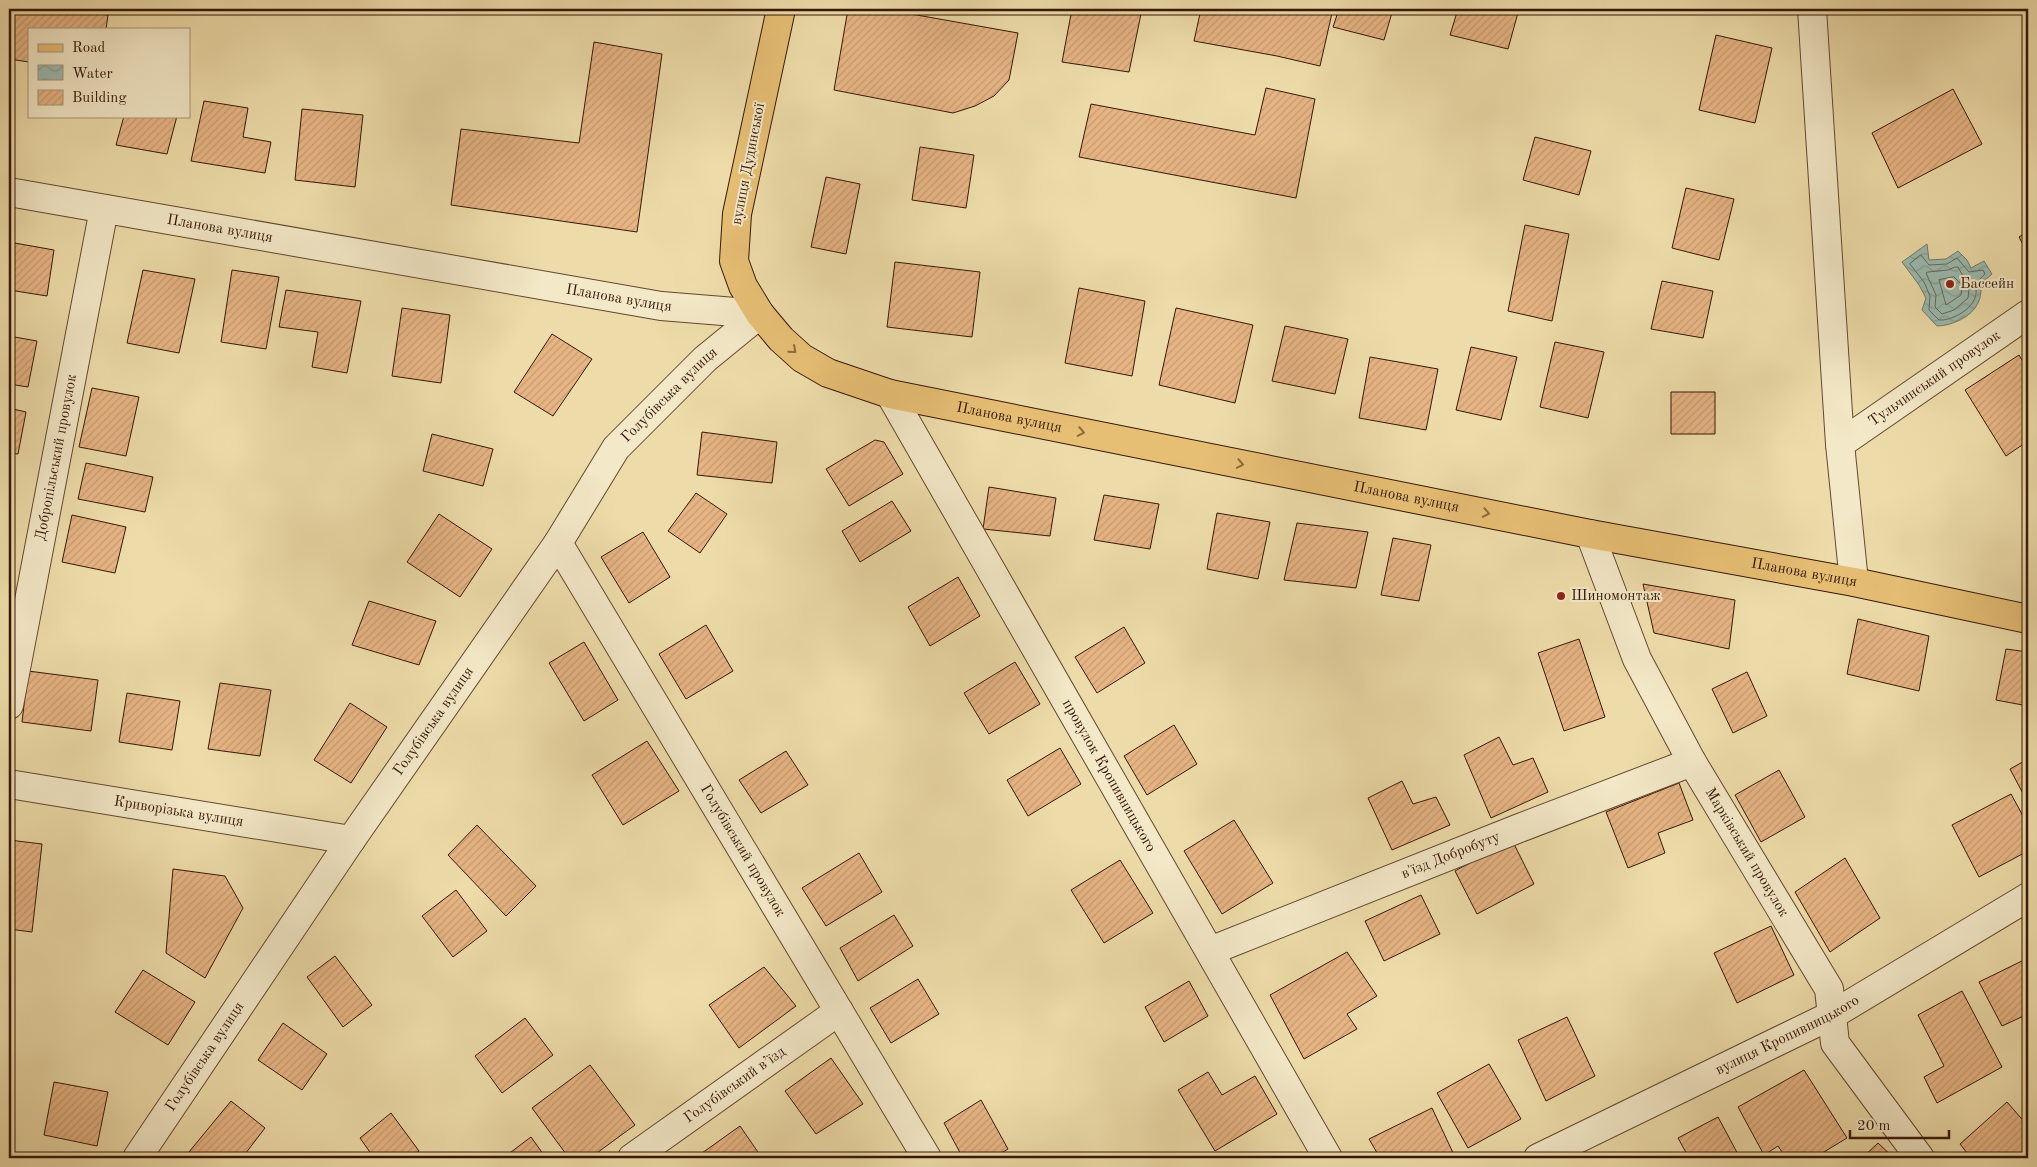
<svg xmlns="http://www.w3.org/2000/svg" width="2037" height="1167" font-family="'Old Standard TT',serif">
  <defs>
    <pattern id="water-waves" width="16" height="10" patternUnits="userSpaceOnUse" patternTransform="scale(1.25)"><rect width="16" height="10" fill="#9bbab0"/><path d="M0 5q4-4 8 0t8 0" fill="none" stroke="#869f96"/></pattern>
    <pattern id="building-hatch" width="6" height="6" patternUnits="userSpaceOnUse" patternTransform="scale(1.25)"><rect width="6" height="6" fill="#e7b584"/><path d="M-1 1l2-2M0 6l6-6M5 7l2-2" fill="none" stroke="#c79b70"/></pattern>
  </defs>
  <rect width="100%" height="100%" fill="#eddca9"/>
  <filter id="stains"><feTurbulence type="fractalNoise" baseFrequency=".004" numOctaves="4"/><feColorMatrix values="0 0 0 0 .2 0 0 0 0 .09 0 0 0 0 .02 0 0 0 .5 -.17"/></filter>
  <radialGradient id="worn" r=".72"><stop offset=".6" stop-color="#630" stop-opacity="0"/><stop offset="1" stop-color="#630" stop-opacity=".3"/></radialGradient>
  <path fill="url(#water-waves)" stroke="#73796c" d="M1927,244L1929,260L1946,259L1958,251L1967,260L1971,268L1984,261L1992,274L1982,283C1981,289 1981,298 1978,303C1972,317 1951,326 1937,326L1922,310L1926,298L1919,285L1902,262Z"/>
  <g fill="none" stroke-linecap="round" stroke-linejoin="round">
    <path stroke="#68685b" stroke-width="1" d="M1921,255L1929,265L1947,264L1957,258L1969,272L1983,270L1985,274C1971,286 1980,290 1973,302C1967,312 1950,321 1939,320L1929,310L1930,296L1924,282L1910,264Z
      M1955,267H1958L1963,276L1970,280L1968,298L1954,310L1942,314L1935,307L1936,295L1926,273L1928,272L1948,270Z
      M1954,277L1962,285L1961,295L1946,305L1939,280Z"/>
  </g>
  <path fill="url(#building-hatch)" stroke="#361706" d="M9,9H64L108,15L106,29H29V62L9,59Z
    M848,9H883L1018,33L1009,80L994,96L975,106L953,113L834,90Z
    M1072,9H1142L1129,72L1062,62Z
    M1201,9H1316L1332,13L1320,66L1277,56L1194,41Z
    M1339,9H1393L1384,40L1333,27Z
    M1458,9H1519L1508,49L1450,35Z
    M1716,35L1772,48L1755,123L1699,110Z
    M594,42L662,54L637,232L451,205L461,129L579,143Z
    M1266,88L1315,99L1296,198L1079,157L1091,104L1255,135Z
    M1953,89L1982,144L1898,188L1872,133Z
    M204,101L248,108L243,137L271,142L265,173L191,161Z
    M302,109L363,115L355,187L295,180Z
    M124,116H177L167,154L116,145Z
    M1535,137L1591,151L1579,195L1523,180Z
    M920,147L974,155L966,208L912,200Z
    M826,177L860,184L846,254L811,247Z
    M1686,188L1734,199L1719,260L1672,248Z
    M1525,225L1569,234L1552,321L1508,311Z
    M2028,231V254L2019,237Z
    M9,242L54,250L47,296L9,290Z
    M895,262L980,272L972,337L887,327Z
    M143,270L195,279L179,353L127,343Z
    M232,270L279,277L266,349L221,342Z
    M1662,281L1713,291L1703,338L1651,329Z
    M1079,288L1145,301L1132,376L1065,363Z
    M286,290L361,301L347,373L312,367L318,332L279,327Z
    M402,308L450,315L441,383L392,376Z
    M1176,308L1253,325L1235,403L1159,385Z
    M1285,326L1348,339L1335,394L1272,381Z
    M552,334L592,359L553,416L514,392Z
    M9,336L37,341L28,387L9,384Z
    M1555,342L1604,352L1588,418L1540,407Z
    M1471,347L1517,357L1501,420L1456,410Z
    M2019,355L2028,370V441L2006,456L1965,390Z
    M1370,357L1438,369L1426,430L1359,418Z
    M92,388L139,397L126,456L79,447Z
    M1671,392H1715V434H1671Z
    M9,408L26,412L18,454L9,453Z
    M702,432L777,442L772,483L697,475Z
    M432,434L493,449L483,486L423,471Z
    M875,440L884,442L903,474L849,506L826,469Z
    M86,463L153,477L145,512L78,499Z
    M989,487L1056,498L1050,536L983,529Z
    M696,493L727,514L700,553L668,531Z
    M1104,495L1159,504L1150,549L1094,540Z
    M892,501L911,531L860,562L842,531Z
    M1217,513L1270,522L1258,579L1207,569Z
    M439,514L492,549L460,597L407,562Z
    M72,515L126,527L115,573L62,562Z
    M1297,523L1368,532L1356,588L1284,580Z
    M643,532L670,577L629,603L601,557Z
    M1393,538L1431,545L1419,601L1381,595Z
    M958,577L980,616L930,646L908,607Z
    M1643,584L1735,600L1729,649L1654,633Z
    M369,601L436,621L419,665L352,645Z
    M1858,619L1929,636L1919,691L1847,674Z
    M706,625L733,671L686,699L659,654Z
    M1124,627L1145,663L1097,693L1075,657Z
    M1579,639L1605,717L1564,731L1538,653Z
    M584,642L618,700L584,721L549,663Z
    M2006,649L2028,652V706L1996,700Z
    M1015,662L1040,704L989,734L964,693Z
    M28,671L98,680L91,731L22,722Z
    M1747,672L1767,716L1733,733L1712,689Z
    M220,683L271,690L260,756L208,749Z
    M127,693L180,701L172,750L119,742Z
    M350,703L387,727L351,783L314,760Z
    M1174,725L1197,764L1147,795L1124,756Z
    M1499,737L1513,765L1533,758L1548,792L1491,818L1464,755Z
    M647,741L679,791L623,825L592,775Z
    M1060,748L1081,784L1028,816L1007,780Z
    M786,751L808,785L761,813L739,780Z
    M2028,759V803L2010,769Z
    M1779,770L1805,817L1761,842L1735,795Z
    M1402,781L1413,804L1436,797L1450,825L1392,850L1368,798Z
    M1679,783L1693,820L1658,833L1665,853L1628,868L1606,812Z
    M2011,794L2028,825V851L1979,877L1952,825Z
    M1234,820L1273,883L1222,914L1184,851Z
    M477,825L536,886L506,916L448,855Z
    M9,840L42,844L32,932L9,929Z
    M1512,840L1534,884L1477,914L1455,871Z
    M859,853L882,892L826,926L802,888Z
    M1845,858L1880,918L1830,952L1795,892Z
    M1120,860L1153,913L1104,943L1071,890Z
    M173,869L225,876L243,908L205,978L166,953Z
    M456,890L487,931L453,957L422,916Z
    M1421,895L1440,934L1384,961L1365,921Z
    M894,915L913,946L858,981L840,948Z
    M1771,926L1794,975L1737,1003L1714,953Z
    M1347,952L1377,996L1347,1014L1357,1029L1304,1059L1270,995Z
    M335,956L372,1005L343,1027L307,977Z
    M2028,958V1014L2002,1026L1979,982Z
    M764,967L796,1006L739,1048L709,1005Z
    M143,970L195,1002L168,1045L115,1012Z
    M918,979L939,1014L891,1043L870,1008Z
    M1189,981L1208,1016L1164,1042L1145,1007Z
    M1962,991L2002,1067L1937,1103L1924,1077L1944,1066L1918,1015Z
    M1567,1017L1595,1076L1546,1101L1518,1040Z
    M525,1018L553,1055L502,1093L475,1056Z
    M283,1023L327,1054L302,1090L258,1060Z
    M831,1058L863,1104L816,1134L785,1091Z
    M1489,1064L1521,1119L1468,1148L1437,1093Z
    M590,1065L635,1125L590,1158H569L532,1108Z
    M1804,1070L1847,1138L1814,1158H1786L1778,1146L1764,1155L1738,1107Z
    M1208,1072L1222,1095L1255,1076L1277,1114L1215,1151L1178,1090Z
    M54,1082L108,1092L97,1146L44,1135Z
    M981,1100L1008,1149L993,1158H963L944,1123Z
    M231,1101L265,1128L242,1158H184Z
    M2007,1102L2028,1126V1158H1971L1960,1144Z
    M1432,1108L1455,1157L1380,1158L1369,1139Z
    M391,1113L419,1151L410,1158H374L360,1138Z
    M1718,1117L1740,1158H1689L1678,1138Z
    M740,1126L762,1158H695Z
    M531,1137L546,1158H503Z
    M1878,1143L1894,1158H1862Z
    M1306,1153L1309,1158H1296Z"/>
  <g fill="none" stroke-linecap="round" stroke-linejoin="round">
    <defs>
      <g id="street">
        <path d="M1812,9L1840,444L1854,582"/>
        <path id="s1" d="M9,192L661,306L760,314"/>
        <path id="s2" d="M890,394L1328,1158"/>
        <path id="s3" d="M1840,444L2028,314"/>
        <path id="s4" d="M1590,534L1637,659L1692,762L1829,989L1835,1043L1920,1158"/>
        <path id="s5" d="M558,543L927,1158"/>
        <path id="s6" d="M9,705L104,209"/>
        <path id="s7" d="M9,784L351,840"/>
        <path id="s8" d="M1210,951L1517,829L1692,762"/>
        <path id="s9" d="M137,1158L351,840L558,543L616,448L705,359L760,314"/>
        <path id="s10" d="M632,1158L839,1011"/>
        <path id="s11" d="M1538,1158L1832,1015L2028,897"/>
      </g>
      <g id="primary">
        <path id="s12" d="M781,9L737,214L734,261L743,286L760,314L781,339L802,358L828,373L890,394L1590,534L1854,582L2028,619"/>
      </g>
    </defs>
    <use href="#street" stroke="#64482f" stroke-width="30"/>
    <use href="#primary" stroke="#361706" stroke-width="30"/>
    <use href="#street" stroke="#f3e8c7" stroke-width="28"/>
    <use href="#primary" stroke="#e6be74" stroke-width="28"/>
  </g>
  <defs><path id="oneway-chevron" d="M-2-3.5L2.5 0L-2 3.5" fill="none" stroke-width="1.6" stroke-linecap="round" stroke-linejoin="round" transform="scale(1.25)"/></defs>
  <g stroke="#8e6a3d">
    <use href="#oneway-chevron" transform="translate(793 350) rotate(41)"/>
    <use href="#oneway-chevron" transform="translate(1081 432) rotate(11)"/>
    <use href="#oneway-chevron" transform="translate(1240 464) rotate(11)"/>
    <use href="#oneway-chevron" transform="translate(1486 513) rotate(11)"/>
  </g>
  <g fill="#8f2418" stroke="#f3e8c7" stroke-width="2">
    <circle cx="1950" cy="284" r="5"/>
    <circle cx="1561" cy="596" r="5"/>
  </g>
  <g text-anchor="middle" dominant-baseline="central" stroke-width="4" stroke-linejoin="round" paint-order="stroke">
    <g font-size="15" fill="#361706" stroke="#f3e8c7">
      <text transform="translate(749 164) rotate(-79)">вулиця Дудинської</text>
      <text stroke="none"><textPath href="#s1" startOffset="214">Планова вулиця</textPath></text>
      <text stroke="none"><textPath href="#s1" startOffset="619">Планова вулиця</textPath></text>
      <text stroke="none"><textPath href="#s3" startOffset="115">Тульчинський провулок</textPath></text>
      <text stroke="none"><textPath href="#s9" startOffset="932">Голубівська вулиця</textPath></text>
      <text stroke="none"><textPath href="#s12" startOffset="594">Планова вулиця</textPath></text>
      <text stroke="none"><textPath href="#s6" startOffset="252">Добропільський провулок</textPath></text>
      <text stroke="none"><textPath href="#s12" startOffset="999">Планова вулиця</textPath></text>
      <text stroke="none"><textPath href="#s12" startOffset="1404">Планова вулиця</textPath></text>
      <text stroke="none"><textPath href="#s9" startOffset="528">Голубівська вулиця</textPath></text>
      <text stroke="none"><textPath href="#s2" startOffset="440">провулок Кропивницького</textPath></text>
      <text stroke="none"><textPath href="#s7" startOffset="172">Криворізька вулиця</textPath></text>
      <text stroke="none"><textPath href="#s5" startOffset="359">Голубівський провулок</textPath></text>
      <text stroke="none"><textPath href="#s4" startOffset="356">Марківський провулок</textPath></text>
      <text stroke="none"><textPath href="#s8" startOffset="259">в'їзд Добробуту</textPath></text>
      <text stroke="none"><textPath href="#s11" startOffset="278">вулиця Кропивницького</textPath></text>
      <text stroke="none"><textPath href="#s9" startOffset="122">Голубівська вулиця</textPath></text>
      <text stroke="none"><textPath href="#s10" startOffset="126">Голубівський в’їзд</textPath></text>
    </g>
    <g font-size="15" fill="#361706" stroke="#f3e8c7" text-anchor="start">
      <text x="1960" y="284">Бассейн</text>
      <text x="1571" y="596">Шиномонтаж</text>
    </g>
  </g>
  <rect width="2037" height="1167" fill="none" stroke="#eddca9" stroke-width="30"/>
  <rect x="10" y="10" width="2017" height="1147" fill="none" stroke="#361706" stroke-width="2.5"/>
  <rect x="15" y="15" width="2007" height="1137" fill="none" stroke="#361706"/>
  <rect x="28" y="28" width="162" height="90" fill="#f3e8c7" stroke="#a7947a"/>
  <rect x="38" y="44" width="25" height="8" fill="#e6be74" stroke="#a7947a"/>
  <text x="72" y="52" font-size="15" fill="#361706">Road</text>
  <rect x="38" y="65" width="25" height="15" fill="url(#water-waves)" stroke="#a7947a"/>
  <text x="72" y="78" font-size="15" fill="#361706">Water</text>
  <rect x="38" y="90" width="25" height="15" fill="url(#building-hatch)" stroke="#a7947a"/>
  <text x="72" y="102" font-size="15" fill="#361706">Building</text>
  <path d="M1850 1130v8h99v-8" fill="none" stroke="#361706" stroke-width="2.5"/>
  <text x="1857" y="1130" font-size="15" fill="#361706" stroke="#f3e8c7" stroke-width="4" paint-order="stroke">20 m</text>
  <rect width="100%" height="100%" filter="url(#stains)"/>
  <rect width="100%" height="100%" fill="url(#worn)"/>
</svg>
